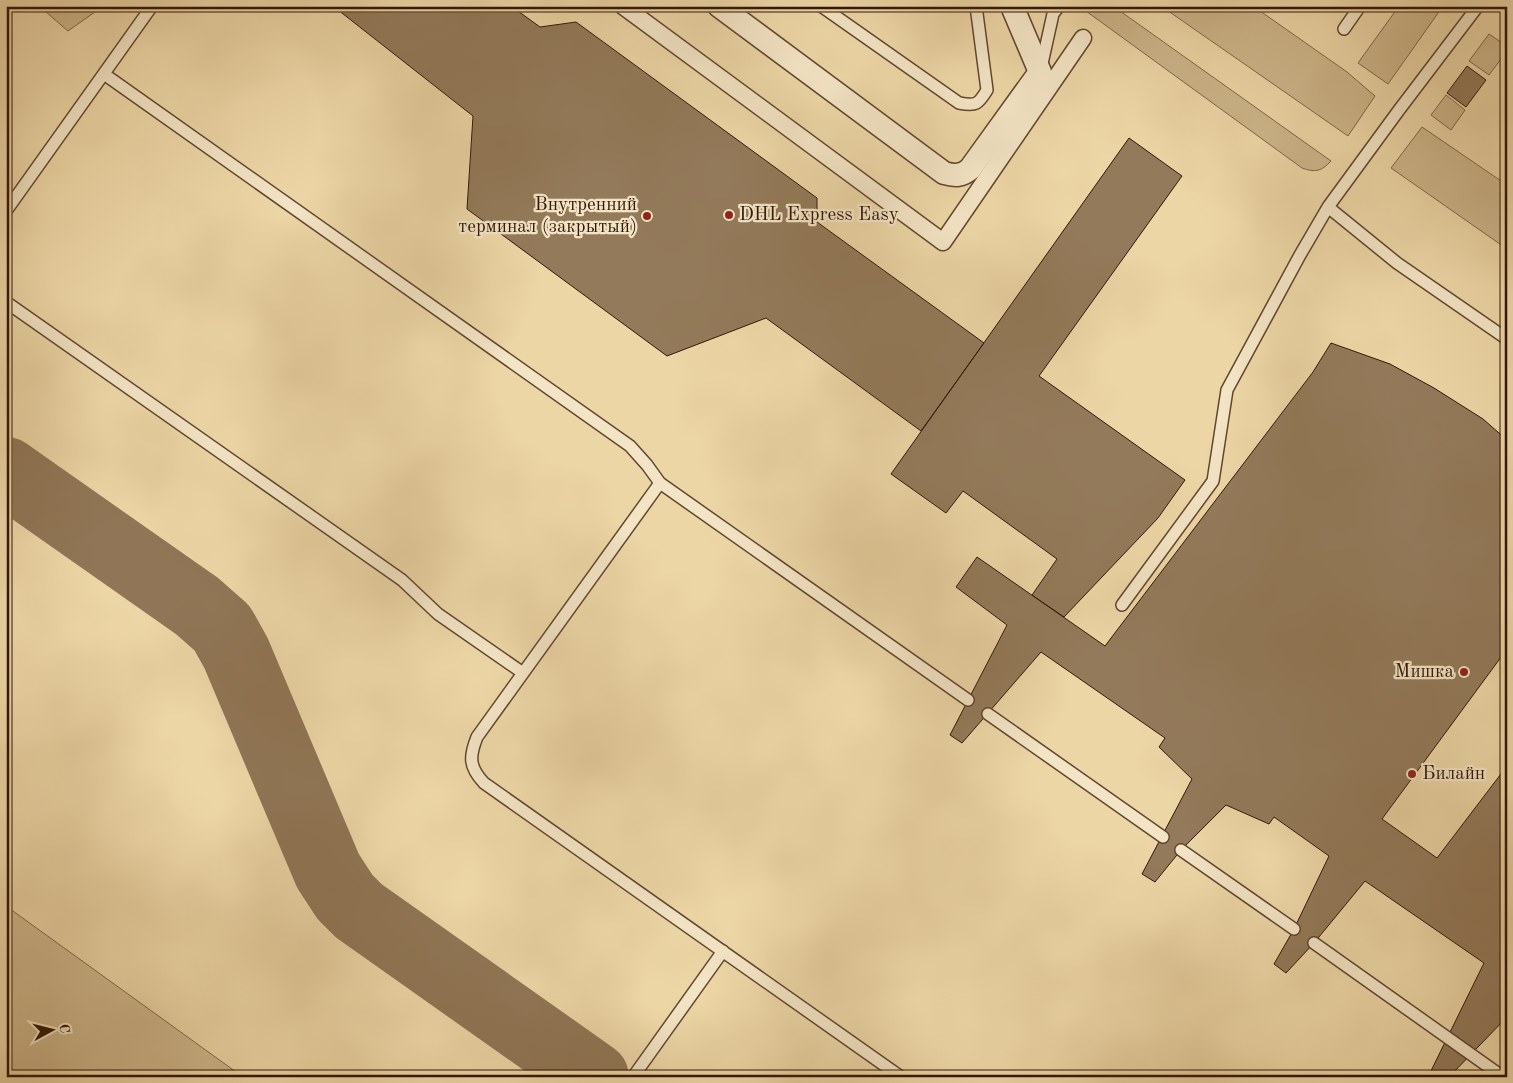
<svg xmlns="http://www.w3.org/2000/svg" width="1513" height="1083" font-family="'Old Standard TT',serif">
  <rect width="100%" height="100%" fill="#edd6a6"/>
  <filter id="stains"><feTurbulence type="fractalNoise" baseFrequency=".004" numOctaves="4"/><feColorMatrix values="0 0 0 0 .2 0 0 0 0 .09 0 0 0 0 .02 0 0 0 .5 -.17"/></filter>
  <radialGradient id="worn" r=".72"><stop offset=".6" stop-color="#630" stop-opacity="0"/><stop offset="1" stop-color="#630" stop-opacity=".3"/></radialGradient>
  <path fill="#cdb68b" stroke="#806649" d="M39,6H101L102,7L68,31Z
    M1079,6H1113L1331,161C1322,171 1315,173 1302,168Z
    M1161,6H1253L1347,72L1375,96L1348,136Z
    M1399,6H1443L1388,84L1358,63Z
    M1489,34L1507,46V51L1489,75L1469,61Z
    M1446,95L1465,110L1451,130L1431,115Z
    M1422,127L1507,185V249L1391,168Z
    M6,906L243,1077H6Z"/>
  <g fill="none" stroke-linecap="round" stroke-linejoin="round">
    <path stroke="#907656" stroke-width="70" d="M6,472L197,606L222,628L236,653L328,871L345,897L359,911L594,1077"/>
  </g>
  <path fill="#937a5a" stroke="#321707" d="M333,6H511L540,27L576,22L817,198V222L984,343L921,431L766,318L667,356L467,209L473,116Z
    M1467,66L1486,80L1466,107L1447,93Z
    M1129,138L1182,176L1039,376L1185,480L1158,518L1064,617L1032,595L1057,559L963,491L946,513L891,474Z
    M1331,343L1390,364L1434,388L1483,419L1507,440V649L1382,819L1437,858L1507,766V1017L1449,1077H1428L1484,963L1365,881L1314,943L1286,973L1274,964L1294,929L1329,856L1274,817L1269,824L1226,805L1181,850L1155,882L1142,874L1192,779L1159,747L1165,738L1041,652L962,743L950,735L1007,625L956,587L977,557L1105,646L1313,372Z"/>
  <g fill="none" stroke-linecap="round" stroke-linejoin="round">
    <defs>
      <path id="service" d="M821,6L959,103C976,106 978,105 987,90L976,6
        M1344,29L1360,6
        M1041,68L1053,14L1059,6
        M104,74L630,446L647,465L660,483L968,700
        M1328,207L1397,263L1507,339
        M6,211L152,6
        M6,302L402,580L438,614L523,673
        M660,483L477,737C469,757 469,767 484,783L901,1077
        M1122,605L1213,481L1227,390L1300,255L1328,207L1399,110L1478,6
        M988,714L1163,837
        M1181,850L1294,929
        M1314,943L1503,1077
        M633,1077L723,951"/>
      <path id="pedestrian" d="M623,6L943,242L1083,38"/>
      <path id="minor" d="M719,6L944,173C955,176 962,176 970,169L1040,72L1012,6"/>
    </defs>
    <use href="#service" stroke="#61472f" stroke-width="14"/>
    <use href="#pedestrian" stroke="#61472f" stroke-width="19"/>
    <use href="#minor" stroke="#61472f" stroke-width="25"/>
    <use href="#service" stroke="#f3e4c5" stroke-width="11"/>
    <use href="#pedestrian" stroke="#f3e4c5" stroke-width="16"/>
    <use href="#minor" stroke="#f3e4c5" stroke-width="22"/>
  </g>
  <g fill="#8f2418" stroke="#f3e4c5" stroke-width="2">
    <circle cx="729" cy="215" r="5"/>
    <circle cx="647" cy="216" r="5"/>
    <circle cx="1464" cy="672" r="5"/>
    <circle cx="1412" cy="774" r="5"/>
  </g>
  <g text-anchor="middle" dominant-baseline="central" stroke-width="4.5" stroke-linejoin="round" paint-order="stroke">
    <g font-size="19" fill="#321707" stroke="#f3e4c5" text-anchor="end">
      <text x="637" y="205">Внутренний<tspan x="637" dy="22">терминал (закрытый)</tspan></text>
      <text x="739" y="215" text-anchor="start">DHL Express Easy</text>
      <text x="1454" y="672">Мишка</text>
      <text x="1422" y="774" text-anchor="start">Билайн</text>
    </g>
  </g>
  <rect width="1513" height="1083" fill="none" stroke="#edd6a6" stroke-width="25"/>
  <rect x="8" y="8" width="1498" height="1068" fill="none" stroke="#321707" stroke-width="2.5"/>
  <rect x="12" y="12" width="1488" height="1058" fill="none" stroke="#321707"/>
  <g transform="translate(52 1030) rotate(83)" stroke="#f3e4c5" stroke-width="4" paint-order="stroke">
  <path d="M0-4L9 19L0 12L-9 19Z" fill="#321707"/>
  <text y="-8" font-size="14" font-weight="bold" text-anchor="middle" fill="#321707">С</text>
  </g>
  <rect width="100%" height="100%" filter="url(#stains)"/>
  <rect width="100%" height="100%" fill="url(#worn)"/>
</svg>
